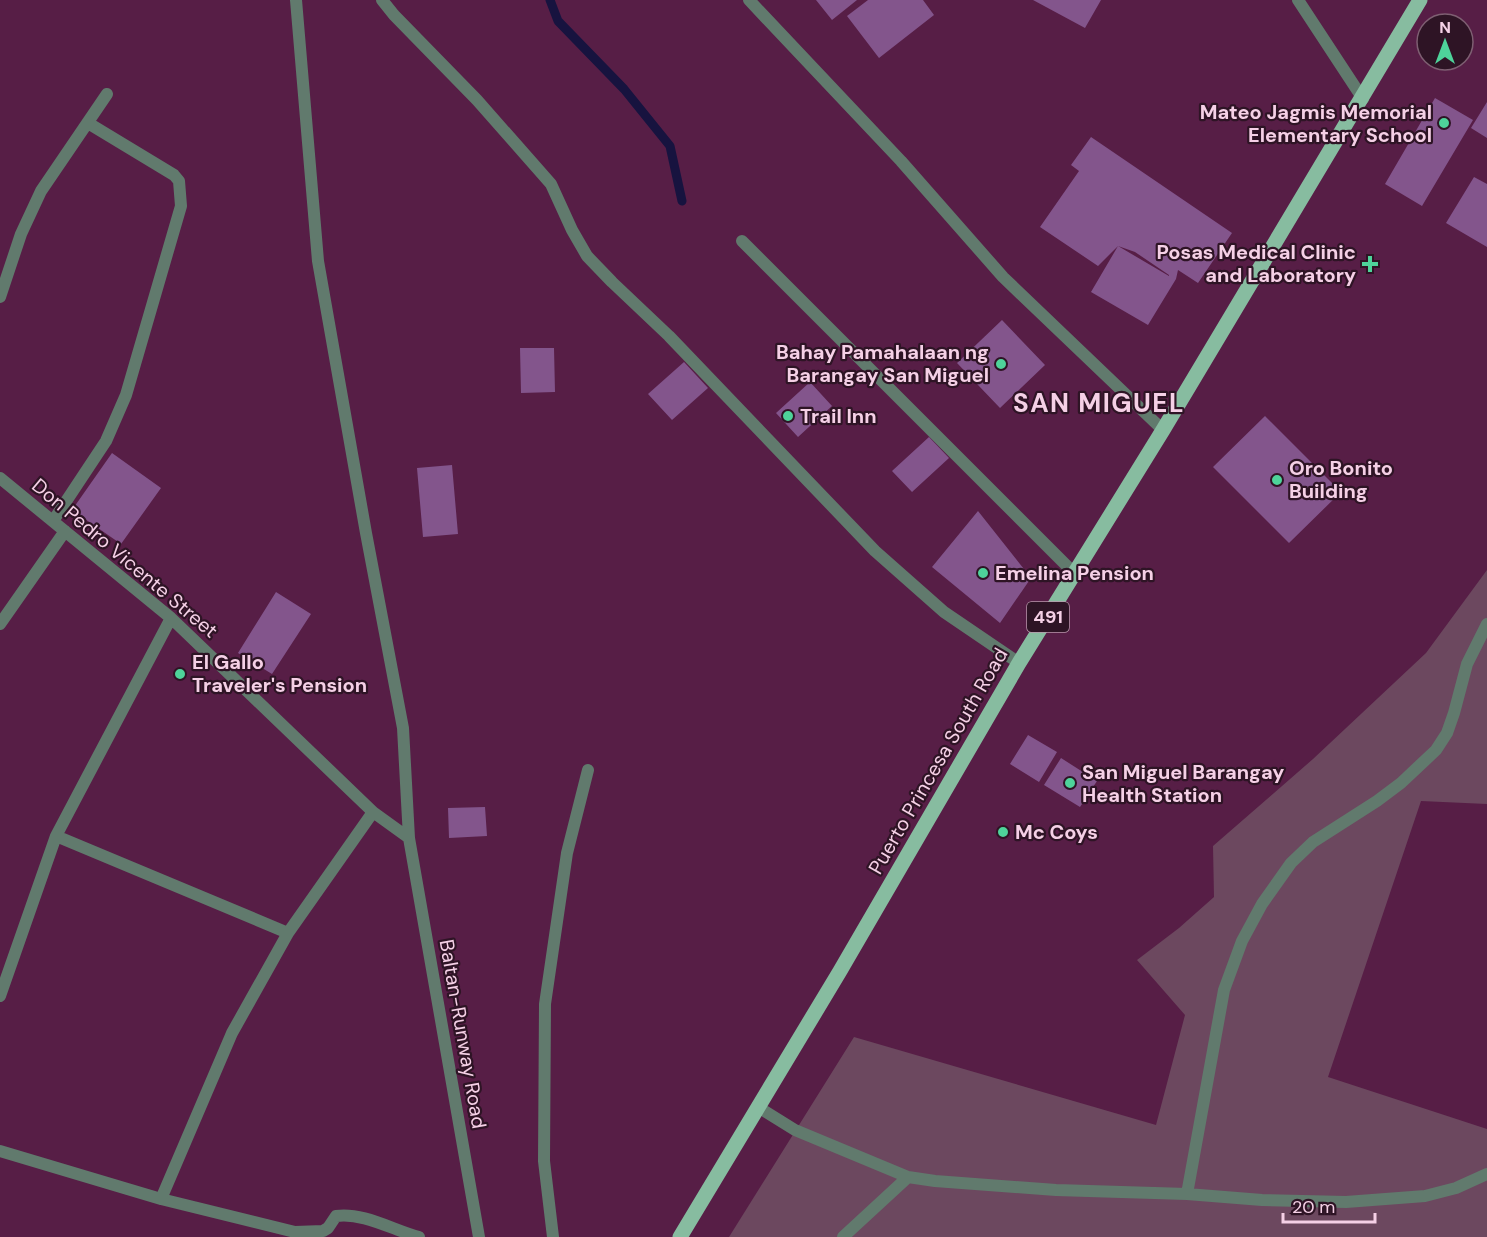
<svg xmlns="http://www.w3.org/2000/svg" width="1487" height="1237" font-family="'DM Sans',sans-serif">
  <rect width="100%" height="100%" fill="#571e46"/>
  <path fill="#6c485f" d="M1487,570V804L1421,801L1328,1077L1487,1129V1237H729L854,1037L1156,1125L1185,1015L1137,960L1179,928L1214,897L1213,846L1313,759L1426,653Z"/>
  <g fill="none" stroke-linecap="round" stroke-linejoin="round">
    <path stroke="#17133f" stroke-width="9" d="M550,0L558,21L624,89L670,146L682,201"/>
  </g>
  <path fill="#83558c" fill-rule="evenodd" d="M816,0H857L832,20Z
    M868,0H923L934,15L879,58L847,16Z
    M1033,0H1101L1085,28Z
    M1435,98L1473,120L1422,206L1385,184Z
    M1487,102V138L1471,128Z
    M1091,137L1232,233L1198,283L1178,270L1176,279L1148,325L1091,292L1118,246L1098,266L1040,227L1079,171L1071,165ZM1118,246L1135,252L1169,275V276Z
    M1474,177L1487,184V247L1446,223Z
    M1002,320L1045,365L1000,408L957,363Z
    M520,348H554L555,392L521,393Z
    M684,362L708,388L672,420L648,394Z
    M810,382L832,406L798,437L776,413Z
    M1265,416L1341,492L1289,543L1213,467Z
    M929,437L949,458L912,492L892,471Z
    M112,453L161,488L121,544L72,510Z
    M452,465L458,534L423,537L417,468Z
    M978,511L1031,578L1000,623L932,567Z
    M276,592L311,614L272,674L238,653Z
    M1028,735L1057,752L1039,782L1010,764Z
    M1061,758L1097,781L1080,807L1044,785Z
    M485,807L487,836L449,838L448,808Z"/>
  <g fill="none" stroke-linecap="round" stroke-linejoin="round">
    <path stroke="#617a6d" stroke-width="12" d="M758,1107L795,1130L908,1177L935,1181L1056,1190L1187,1194L1262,1200L1346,1202L1425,1196L1456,1188L1487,1174
      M1187,1194L1224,990L1242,941L1262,904L1291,863L1313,842L1377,801L1401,783L1436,750L1447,733L1454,713L1467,664L1487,624
      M843,1237L908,1177"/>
    <path stroke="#617a6d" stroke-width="12" d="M296,0L318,261L366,533L403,728L409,838L479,1237
      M382,0L394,15L477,100L551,184L572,230L587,256L612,282L669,336L875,551L944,612L1019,663
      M749,0L901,161L1003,277L1163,430
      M1298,0L1363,99
      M742,241L1075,574
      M0,297L21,234L41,191L107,94
      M0,478L171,618L373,812L409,838
      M53,521L106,441L126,395L181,206L179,181L174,175L88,123
      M0,624L65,531
      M56,836L288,933
      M0,996L56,836L171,618
      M0,1151L161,1199L295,1232L323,1231L328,1228L336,1216C363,1212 393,1230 419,1237
      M161,1199L232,1033L288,933L373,812
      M553,1237L544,1161L545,1004L567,853L588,770"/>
    <path stroke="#87bca0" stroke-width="15" d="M680,1237L840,971L1019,663L1163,430L1420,0"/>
  </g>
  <g fill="#4ed39a" stroke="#2e1425" stroke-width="2">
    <circle cx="1444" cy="123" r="6"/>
    <path d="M1367 255h6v6h6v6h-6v6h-6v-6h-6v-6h6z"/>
    <circle cx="1001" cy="364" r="6"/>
    <circle cx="788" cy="416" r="6"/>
    <circle cx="1277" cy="480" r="6"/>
    <circle cx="983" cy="573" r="6"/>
    <circle cx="180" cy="674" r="6"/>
    <circle cx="1070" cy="783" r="6"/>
    <circle cx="1003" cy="832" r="6"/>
  </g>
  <g text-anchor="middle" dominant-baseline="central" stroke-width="4.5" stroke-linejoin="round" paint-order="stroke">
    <rect fill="#2e1425" stroke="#b998ac" stroke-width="1.5" x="1027" y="602" width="42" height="30" rx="4.5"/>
    <g font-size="18" font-weight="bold" fill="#f5d0e6">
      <text x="1048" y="617">491</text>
    </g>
    <g font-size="20" font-weight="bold" fill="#f5d0e6" stroke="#2e1425" text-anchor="start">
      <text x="1432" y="112" text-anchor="end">Mateo Jagmis Memorial<tspan x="1432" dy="23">Elementary School</tspan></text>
      <text x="1356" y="252" text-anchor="end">Posas Medical Clinic<tspan x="1356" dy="23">and Laboratory</tspan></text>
      <text x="989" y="352" text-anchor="end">Bahay Pamahalaan ng<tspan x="989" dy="23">Barangay San Miguel</tspan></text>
      <text x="800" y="416">Trail Inn</text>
      <text x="1289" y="468">Oro Bonito<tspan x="1289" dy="23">Building</tspan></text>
      <text x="995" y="573">Emelina Pension</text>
      <text x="192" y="662">El Gallo<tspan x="192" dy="23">Traveler's Pension</tspan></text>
      <text x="1082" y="772">San Miguel Barangay<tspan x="1082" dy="23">Health Station</tspan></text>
      <text x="1015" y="832">Mc Coys</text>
    </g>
    <g font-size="20" fill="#f5d0e6" stroke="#2e1425">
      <text transform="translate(125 558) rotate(40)">Don Pedro Vicente Street</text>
      <text transform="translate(938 761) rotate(-60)">Puerto Princesa South Road</text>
      <text transform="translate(463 1034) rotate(80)">Baltan-Runway Road</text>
    </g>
    <g font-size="26" font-weight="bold" letter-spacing="1.5" fill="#f5d0e6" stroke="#2e1425">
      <text x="1099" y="403">SAN MIGUEL</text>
    </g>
  </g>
  <g transform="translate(1445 42)"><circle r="28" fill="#2e1425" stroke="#7e5f72" stroke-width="1.5"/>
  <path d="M0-4.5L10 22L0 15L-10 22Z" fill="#4ed39a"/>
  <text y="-9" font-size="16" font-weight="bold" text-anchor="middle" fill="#f5d0e6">N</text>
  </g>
  <path d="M1283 1213v9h92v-9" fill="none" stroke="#f5d0e6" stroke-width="3"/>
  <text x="1292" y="1213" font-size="18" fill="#f5d0e6" stroke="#2e1425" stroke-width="4.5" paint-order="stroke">20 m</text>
</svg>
